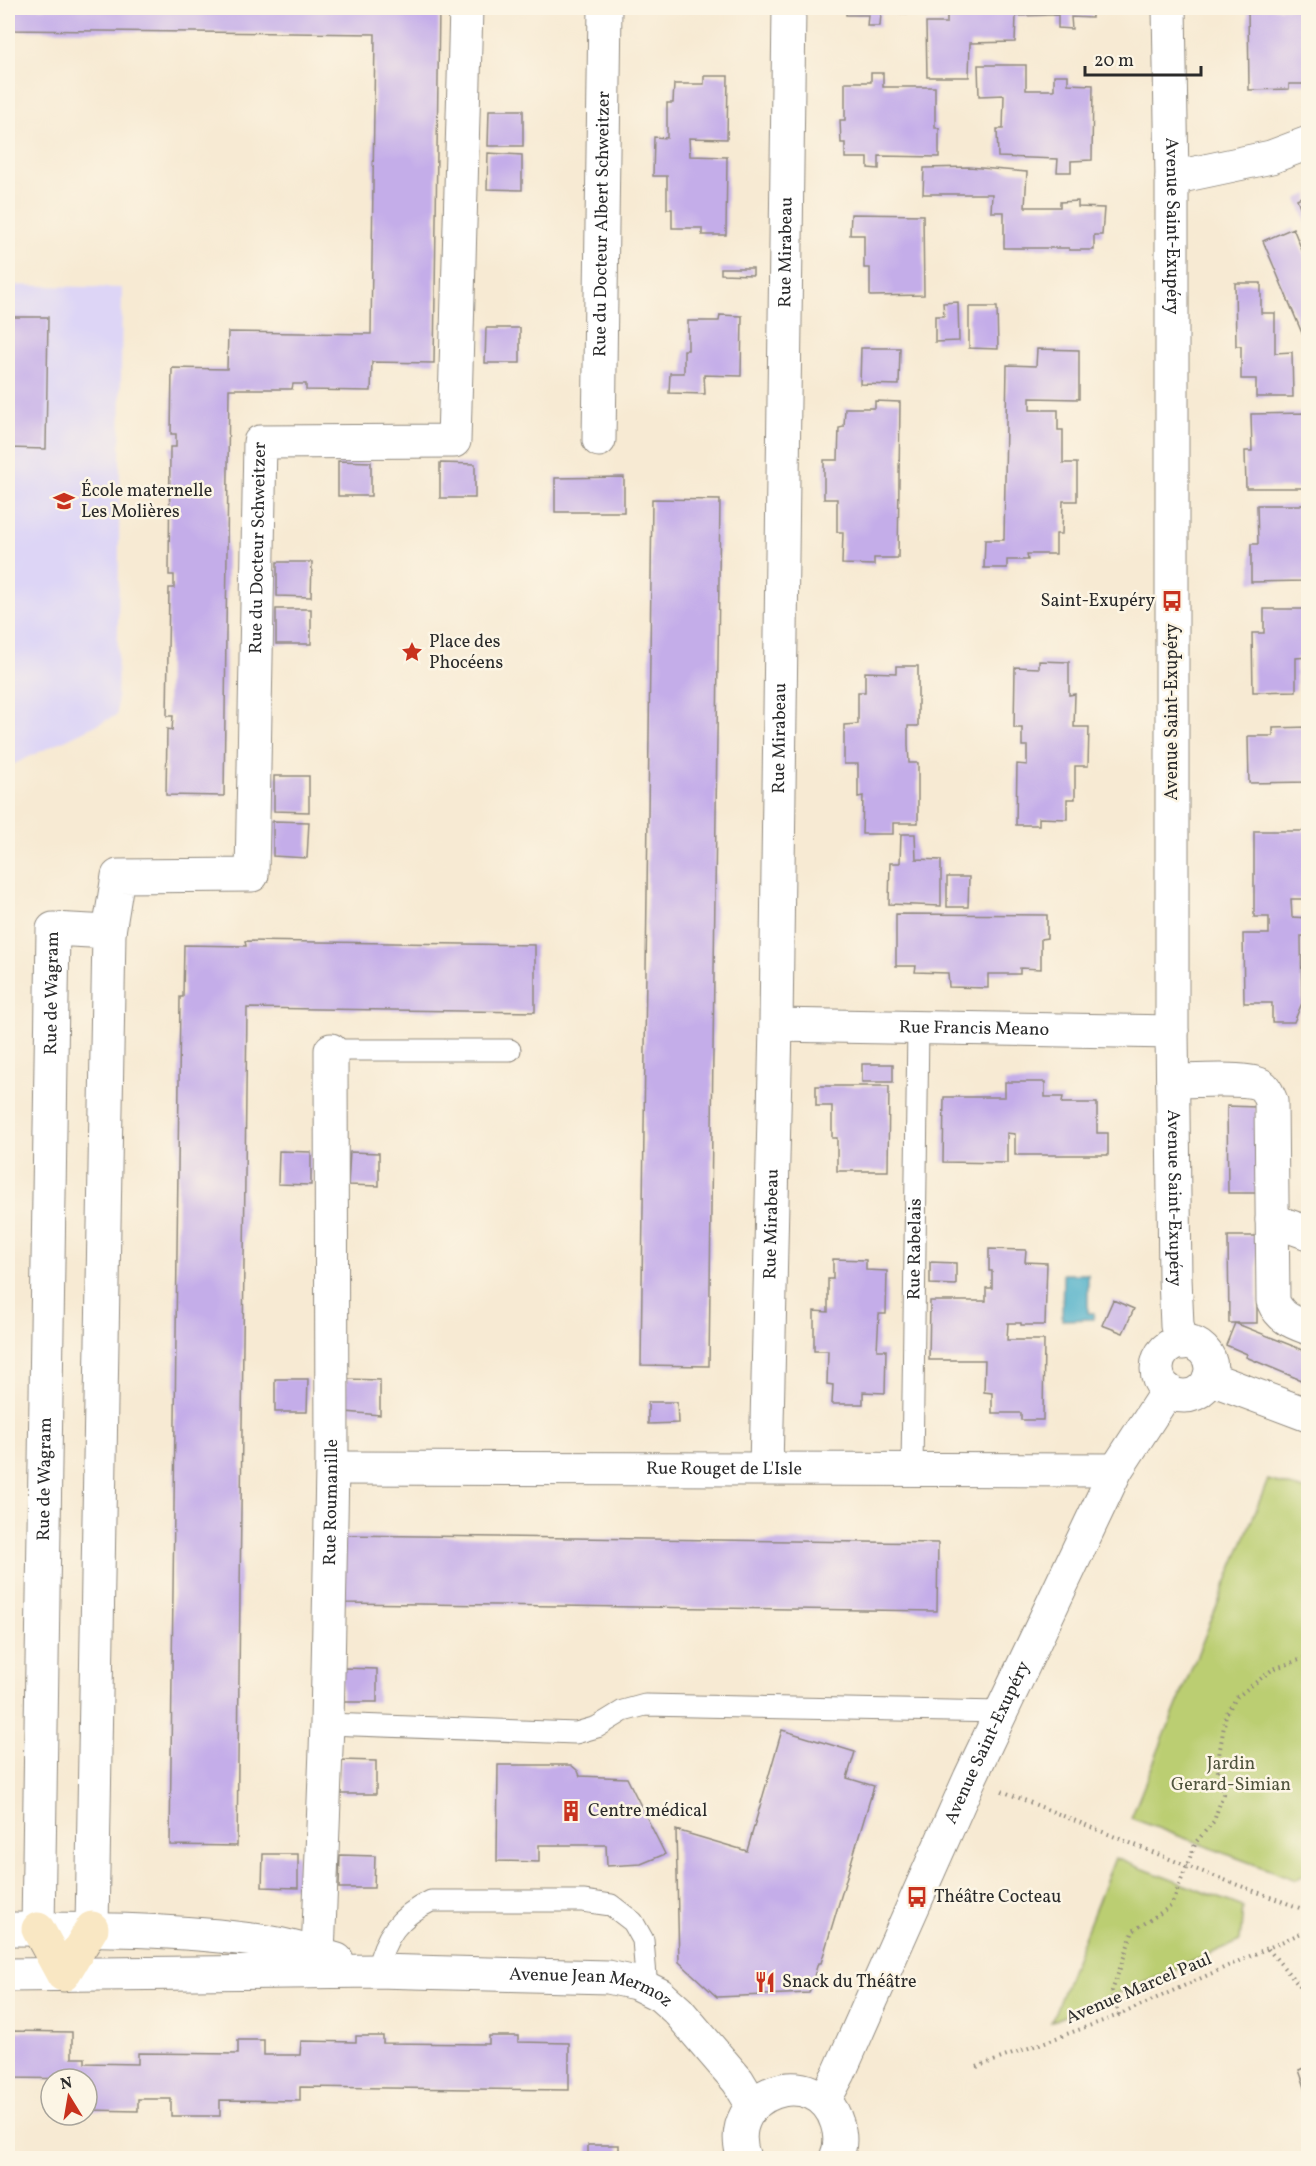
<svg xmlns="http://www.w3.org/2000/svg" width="1316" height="2166" font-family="Vollkorn,serif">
  <rect width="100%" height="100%" fill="#fcf5e5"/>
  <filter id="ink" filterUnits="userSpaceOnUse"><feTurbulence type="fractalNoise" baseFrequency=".0167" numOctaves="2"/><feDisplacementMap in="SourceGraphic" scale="12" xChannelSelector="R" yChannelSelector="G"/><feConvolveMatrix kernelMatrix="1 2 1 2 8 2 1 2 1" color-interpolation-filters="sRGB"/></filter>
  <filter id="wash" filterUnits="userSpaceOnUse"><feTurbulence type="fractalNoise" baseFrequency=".008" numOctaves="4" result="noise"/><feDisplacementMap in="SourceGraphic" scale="24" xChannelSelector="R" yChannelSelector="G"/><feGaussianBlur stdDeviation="1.35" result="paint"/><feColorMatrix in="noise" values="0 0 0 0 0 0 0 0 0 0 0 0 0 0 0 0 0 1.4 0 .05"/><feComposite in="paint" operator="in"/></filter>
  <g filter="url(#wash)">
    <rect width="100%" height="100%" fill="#f7ead3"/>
    <path fill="#ddd5f6" d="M8,285L122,288L117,715L8,767Z"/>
    <path fill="#bbce72" stroke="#737c4e" stroke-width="1.5" d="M1268,1480L1308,1491V1872L1296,1880L1131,1818Z
      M1115,1858L1243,1907L1240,1941L1051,2022Z"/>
    <path fill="#49aec9" stroke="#3a6c7a" stroke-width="1.5" d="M1063,1274H1088V1313H1094L1093,1319L1062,1320Z"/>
    <g id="blocks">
      <path fill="#c4ade9" d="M8,8H439L434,363L372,362L371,391L306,390V384H293L292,389H229L224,796L166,795L167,729L172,730L173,716H167L169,588H174V575H169L170,447H176V434H171L172,368L227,369L228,332L371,334L375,34L8,30Z
        M846,8H941V14L881,13L880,26H867L868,15H846Z
        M970,8H987V14L998,13V8H1092V18L1071,17L1072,29L1058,28V15L1016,16L1015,42L970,43L969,77H927L926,23H947V13H970Z
        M1248,8H1303V26H1308V84H1289V89L1249,90Z
        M978,65H1026V90H1054V75H1068V84L1093,85L1092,160L1071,161V172H1057L1058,159L998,157L997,129H1003L1004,95L979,96Z
        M871,73H883V87H935V128H939V157L879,156V169L868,168V158H845V143H841L840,120H845V82H871Z
        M704,76H728L727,139L689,138L690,156L727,157L726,235H702V228H672V209H667V176H653L654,137L667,138V103H673L674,84H704Z
        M489,110H523V146H488Z
        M488,153L522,155V190L487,189Z
        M969,167L1027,172L1025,207H1060V202L1078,201V207L1104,208L1102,235H1094V250H1069V248H1004V212H991L992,194H923L924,168Z
        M1308,194V227L1297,199Z
        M851,214L923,215L924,295L870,296V268H864V235H850Z
        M1293,228L1308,265V338L1305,340L1263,241Z
        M721,268H753V275L721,274Z
        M1235,283H1261V313H1275V353L1292,352L1293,397H1256V379H1241V346H1236Z
        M958,302L959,341L935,342V316H944L943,303Z
        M969,307H997L998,349L969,348Z
        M720,315L742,316L741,376L704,375L705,394L669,393L670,373H684V350H688V321H719Z
        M8,317H48L46,449L8,448Z
        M486,328H520V363H485Z
        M861,348H900L899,385L860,384Z
        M1037,349L1079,350V399L1030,398V410H1058V430H1063V463H1077V501H1063L1062,534H1056V554H1027L1028,560H1007V568H984L985,540H1004L1007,365L1036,366Z
        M875,401L900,402L898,558H874V565L842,564L843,532H837V499H824V460H838L839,428L844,427L845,408H875Z
        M1308,413V488H1246L1245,451H1252L1251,414Z
        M338,461L371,462V496H338Z
        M440,463L475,464V498H440Z
        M624,477V512H555V478Z
        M652,499L720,500L709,1366L641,1365Z
        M1257,505H1305V519H1308V551H1305L1306,581L1251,582V544H1258Z
        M277,562H312L311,597L277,596Z
        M276,609H311V644H276Z
        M1264,609H1308V657L1296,658V691L1253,692L1252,633H1264Z
        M1039,661L1069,662V695L1075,694L1074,727H1089L1088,766H1075V799H1067V819L1039,818V825H1016L1017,764L1027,765V746H1022V728H1014L1015,667L1039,668Z
        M896,666H918V726H908V745L909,763H918V823H893V834H862L863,796L858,797V764H844V725L858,724V692H865V672L896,673Z
        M1308,727V782L1249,783L1248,736H1273V728Z
        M274,776H309V812L274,811Z
        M273,821L309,822L307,858L273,856Z
        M1254,831H1308V899H1291L1292,917L1308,918V936H1301L1302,1003L1294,1022H1272V1003H1244L1243,934H1269V917H1254Z
        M901,834H915L916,859L941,860V906L889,904L890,863H900Z
        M947,877H969L968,907H947Z
        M8,886H10V945H8Z
        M896,914L1047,915V938L1041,939V969L1020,968V974H988V988L949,987L948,973L915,972L916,966H896Z
        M245,941L535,945V1012L247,1008L237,1846L170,1845L180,997H183L184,945L246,946Z
        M862,1064H893V1082H862Z
        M1005,1082H1045V1097H1063L1062,1103H1097V1133H1108V1155H1015V1134L1007,1133V1163L943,1162L944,1097H1005Z
        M816,1086H889L888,1171H837V1138H832V1106H816Z
        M1227,1106L1256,1107L1257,1193H1228Z
        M279,1151L311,1152V1185L278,1184Z
        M350,1152L379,1153V1186L348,1185Z
        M1228,1236H1257V1323H1229Z
        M989,1249L1026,1250L1025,1262L1047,1263L1045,1325H1021V1323H1008L1007,1340H1044L1043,1420H1021V1413H992V1393L984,1392L985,1360H929L930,1301H986V1288H992V1271H989Z
        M833,1259L866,1260V1270L887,1271L886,1314H879L877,1350H886L885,1393L863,1392V1404H832L833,1385L827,1384L828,1351H814V1311L828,1312V1279H833Z
        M930,1262L956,1263V1285L930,1284Z
        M1113,1300L1134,1309L1123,1333L1102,1325Z
        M1235,1323L1308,1352V1383L1246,1357L1247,1354L1226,1345Z
        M275,1379H308L307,1412H275Z
        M346,1379L380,1380V1415L346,1412Z
        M648,1402H677L678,1423L648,1424Z
        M343,1535L938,1543L937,1611L342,1603Z
        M342,1668L377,1669V1702H342Z
        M782,1730L855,1752L847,1778L874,1786L821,1963H818L809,1993L717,1997L679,1962L676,1830L747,1851Z
        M341,1760L376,1761V1794H340Z
        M498,1765H571L578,1771L580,1776L627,1778L665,1854L641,1864L607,1866L606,1845H539V1862L497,1861Z
        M263,1854H298V1888L262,1887Z
        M340,1855L375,1856L374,1888H339Z
        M8,2031L72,2032V2058H85V2063L138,2064V2053L238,2054V2040H264V2055H300L301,2041L356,2042V2036H383V2043L489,2044V2036H518V2042L569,2043V2090L300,2087V2101L220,2100V2116H171V2099H138V2111L87,2110V2079L8,2078Z
        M1308,2066V2096L1299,2070Z
        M588,2145H619V2158H588Z"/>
    </g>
  </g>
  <g filter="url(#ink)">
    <use href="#blocks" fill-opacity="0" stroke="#918a7f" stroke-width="1.5"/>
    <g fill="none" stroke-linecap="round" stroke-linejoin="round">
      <defs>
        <g id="lane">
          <path d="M331,1050H510"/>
          <path id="s1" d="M912,1469L918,1027"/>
          <path d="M327,1724L576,1733L597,1727L623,1711L645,1705L1002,1712"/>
          <path d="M377,1971C384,1937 399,1916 431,1901H583L611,1905L633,1922L643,1940L647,1989"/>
        </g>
        <g id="street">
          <path id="s2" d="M1169,8L1172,178V1032L1175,1278L1177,1326L1183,1343"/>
          <path d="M1172,178L1271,157L1308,143"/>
          <path id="s3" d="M599,440L605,8"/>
          <path id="s4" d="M109,932L118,876L252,875L260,442L454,441L466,8"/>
          <path id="s5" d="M776,1025L1172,1032"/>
          <path d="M1174,1081C1191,1081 1249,1077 1261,1085C1267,1089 1268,1095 1271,1101L1273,1301C1280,1318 1292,1322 1308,1328"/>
          <path d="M1272,1220L1308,1233"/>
          <circle cx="1184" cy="1369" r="27"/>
          <path d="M1209,1378L1308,1415"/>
          <path id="s6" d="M332,1468L1116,1470"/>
          <path id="s7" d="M766,1468L776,1025L789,8"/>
          <path d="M8,1929C94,1929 181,1929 267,1942C291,1945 315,1954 337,1960"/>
          <path id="s8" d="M38,1929L53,929L109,932L92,1928"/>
          <path id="s9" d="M318,1955L327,1724L332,1468L331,1050"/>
          <path id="s10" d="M8,1975L377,1971L608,1977L636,1983L660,1995L678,2011L738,2081L753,2106"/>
          <path id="s11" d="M824,2101L839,2073L970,1778L1116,1470L1168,1390"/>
          <path d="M744,2158C720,2092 818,2060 837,2123C841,2135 841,2147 836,2158"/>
        </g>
        <path id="secondary" d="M38,1929L63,1975L92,1928"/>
      </defs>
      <use href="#lane" stroke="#918a7f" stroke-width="23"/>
      <use href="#street" stroke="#918a7f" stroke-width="35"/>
      <use href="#secondary" stroke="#918a7f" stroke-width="35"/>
      <path stroke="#918a7f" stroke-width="4" stroke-dasharray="1.5 4.5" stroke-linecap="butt" d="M1002,1791L1187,1866L1308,1911
        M1268,1949L1308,1996
        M1119,2015L1112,1991L1133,1931L1171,1906L1196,1842L1214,1821L1223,1794L1217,1767L1226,1714L1237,1697L1273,1669L1308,1657
        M977,2067L1119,2015L1308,1930"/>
      <use href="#lane" stroke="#fff" stroke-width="21"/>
      <use href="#street" stroke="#fff" stroke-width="33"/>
      <use href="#secondary" stroke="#f9e7c3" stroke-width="33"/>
    </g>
  </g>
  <defs>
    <symbol id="school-bare" viewBox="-9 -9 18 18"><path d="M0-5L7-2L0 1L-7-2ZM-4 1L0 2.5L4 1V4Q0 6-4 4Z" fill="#c8321e" stroke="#fcf5e5" stroke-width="2.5" paint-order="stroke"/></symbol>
    <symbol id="bus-bare" viewBox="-9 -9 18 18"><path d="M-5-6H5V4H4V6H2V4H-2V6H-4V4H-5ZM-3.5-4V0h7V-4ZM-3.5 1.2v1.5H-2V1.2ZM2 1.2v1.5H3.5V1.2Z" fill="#c8321e" stroke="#fcf5e5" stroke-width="2.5" paint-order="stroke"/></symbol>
    <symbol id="sight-bare" viewBox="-9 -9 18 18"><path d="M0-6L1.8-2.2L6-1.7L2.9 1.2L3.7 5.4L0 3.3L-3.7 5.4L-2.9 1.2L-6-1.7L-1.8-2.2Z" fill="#c8321e" stroke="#fcf5e5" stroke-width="2.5" paint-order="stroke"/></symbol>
    <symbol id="building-bare" viewBox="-9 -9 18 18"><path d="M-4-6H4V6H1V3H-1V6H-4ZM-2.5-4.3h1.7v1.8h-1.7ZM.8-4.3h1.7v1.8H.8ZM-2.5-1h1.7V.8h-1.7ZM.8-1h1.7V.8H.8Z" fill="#c8321e" stroke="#fcf5e5" stroke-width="2.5" paint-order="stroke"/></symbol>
    <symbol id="restaurant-bare" viewBox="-9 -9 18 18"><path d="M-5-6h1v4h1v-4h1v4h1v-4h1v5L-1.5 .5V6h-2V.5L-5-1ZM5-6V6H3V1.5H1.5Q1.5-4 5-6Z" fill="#c8321e" stroke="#fcf5e5" stroke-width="2.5" paint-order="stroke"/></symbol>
  </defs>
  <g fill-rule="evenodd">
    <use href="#school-bare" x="49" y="486" width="30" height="30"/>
    <use href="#bus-bare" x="1157" y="586" width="30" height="30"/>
    <use href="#sight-bare" x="397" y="637" width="30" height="30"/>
    <use href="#building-bare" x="556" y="1796" width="30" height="30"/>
    <use href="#bus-bare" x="902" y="1882" width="30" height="30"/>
    <use href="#restaurant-bare" x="750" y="1967" width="30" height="30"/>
  </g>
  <g text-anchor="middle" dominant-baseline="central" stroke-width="5" stroke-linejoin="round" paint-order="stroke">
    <g font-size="18" fill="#2b2b2b" stroke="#fcf5e5">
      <text stroke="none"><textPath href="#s3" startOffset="216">Rue du Docteur Albert Schweitzer</textPath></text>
      <text stroke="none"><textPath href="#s2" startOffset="218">Avenue Saint-Exupéry</textPath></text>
      <text stroke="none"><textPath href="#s7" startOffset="1216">Rue Mirabeau</textPath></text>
      <text stroke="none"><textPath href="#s4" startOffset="518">Rue du Docteur Schweitzer</textPath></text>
      <text transform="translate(1172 712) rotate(-90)">Avenue Saint-Exupéry</text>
      <text stroke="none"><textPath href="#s7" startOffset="730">Rue Mirabeau</textPath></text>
      <text stroke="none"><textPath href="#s8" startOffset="936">Rue de Wagram</textPath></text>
      <text stroke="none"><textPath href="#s5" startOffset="198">Rue Francis Meano</textPath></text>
      <text stroke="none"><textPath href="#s2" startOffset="1190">Avenue Saint-Exupéry</textPath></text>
      <text stroke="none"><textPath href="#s7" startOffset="244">Rue Mirabeau</textPath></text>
      <text stroke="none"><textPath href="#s1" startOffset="220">Rue Rabelais</textPath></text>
      <text stroke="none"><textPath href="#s6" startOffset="392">Rue Rouget de L'Isle</textPath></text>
      <text stroke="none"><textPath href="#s8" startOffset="450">Rue de Wagram</textPath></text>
      <text stroke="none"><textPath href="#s9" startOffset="453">Rue Roumanille</textPath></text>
      <text stroke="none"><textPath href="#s11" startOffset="394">Avenue Saint-Exupéry</textPath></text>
      <text transform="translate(1139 1989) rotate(-23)">Avenue Marcel Paul</text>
      <text stroke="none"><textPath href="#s10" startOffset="585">Avenue Jean Mermoz</textPath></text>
    </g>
    <g font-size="18" fill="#2b2b2b" stroke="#fcf5e5" text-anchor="start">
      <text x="81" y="491">École maternelle<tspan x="81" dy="21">Les Molières</tspan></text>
      <text x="1155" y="601" text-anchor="end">Saint-Exupéry</text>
      <text x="429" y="642">Place des<tspan x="429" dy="21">Phocéens</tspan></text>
      <text x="588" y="1811">Centre médical</text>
      <text x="934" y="1897">Théâtre Cocteau</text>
      <text x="782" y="1982">Snack du Théâtre</text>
    </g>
    <g font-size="18" fill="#4f543d" stroke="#fcf5e5">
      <text x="1231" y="1764">Jardin<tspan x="1231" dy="21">Gerard-Simian</tspan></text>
    </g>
  </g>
  <rect width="1316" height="2166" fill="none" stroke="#fcf5e5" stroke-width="30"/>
  <g transform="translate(69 2097) rotate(349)"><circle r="28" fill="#fcf5e5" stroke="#a8a49b" stroke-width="1.5"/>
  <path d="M0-4.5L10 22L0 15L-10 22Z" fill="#c8321e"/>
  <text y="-9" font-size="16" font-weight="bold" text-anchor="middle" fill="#2b2b2b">N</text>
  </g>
  <path d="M1085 66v9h116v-9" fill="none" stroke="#2b2b2b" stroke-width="3"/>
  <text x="1094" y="66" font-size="18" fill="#2b2b2b" stroke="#fcf5e5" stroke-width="4.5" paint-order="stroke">20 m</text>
</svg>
